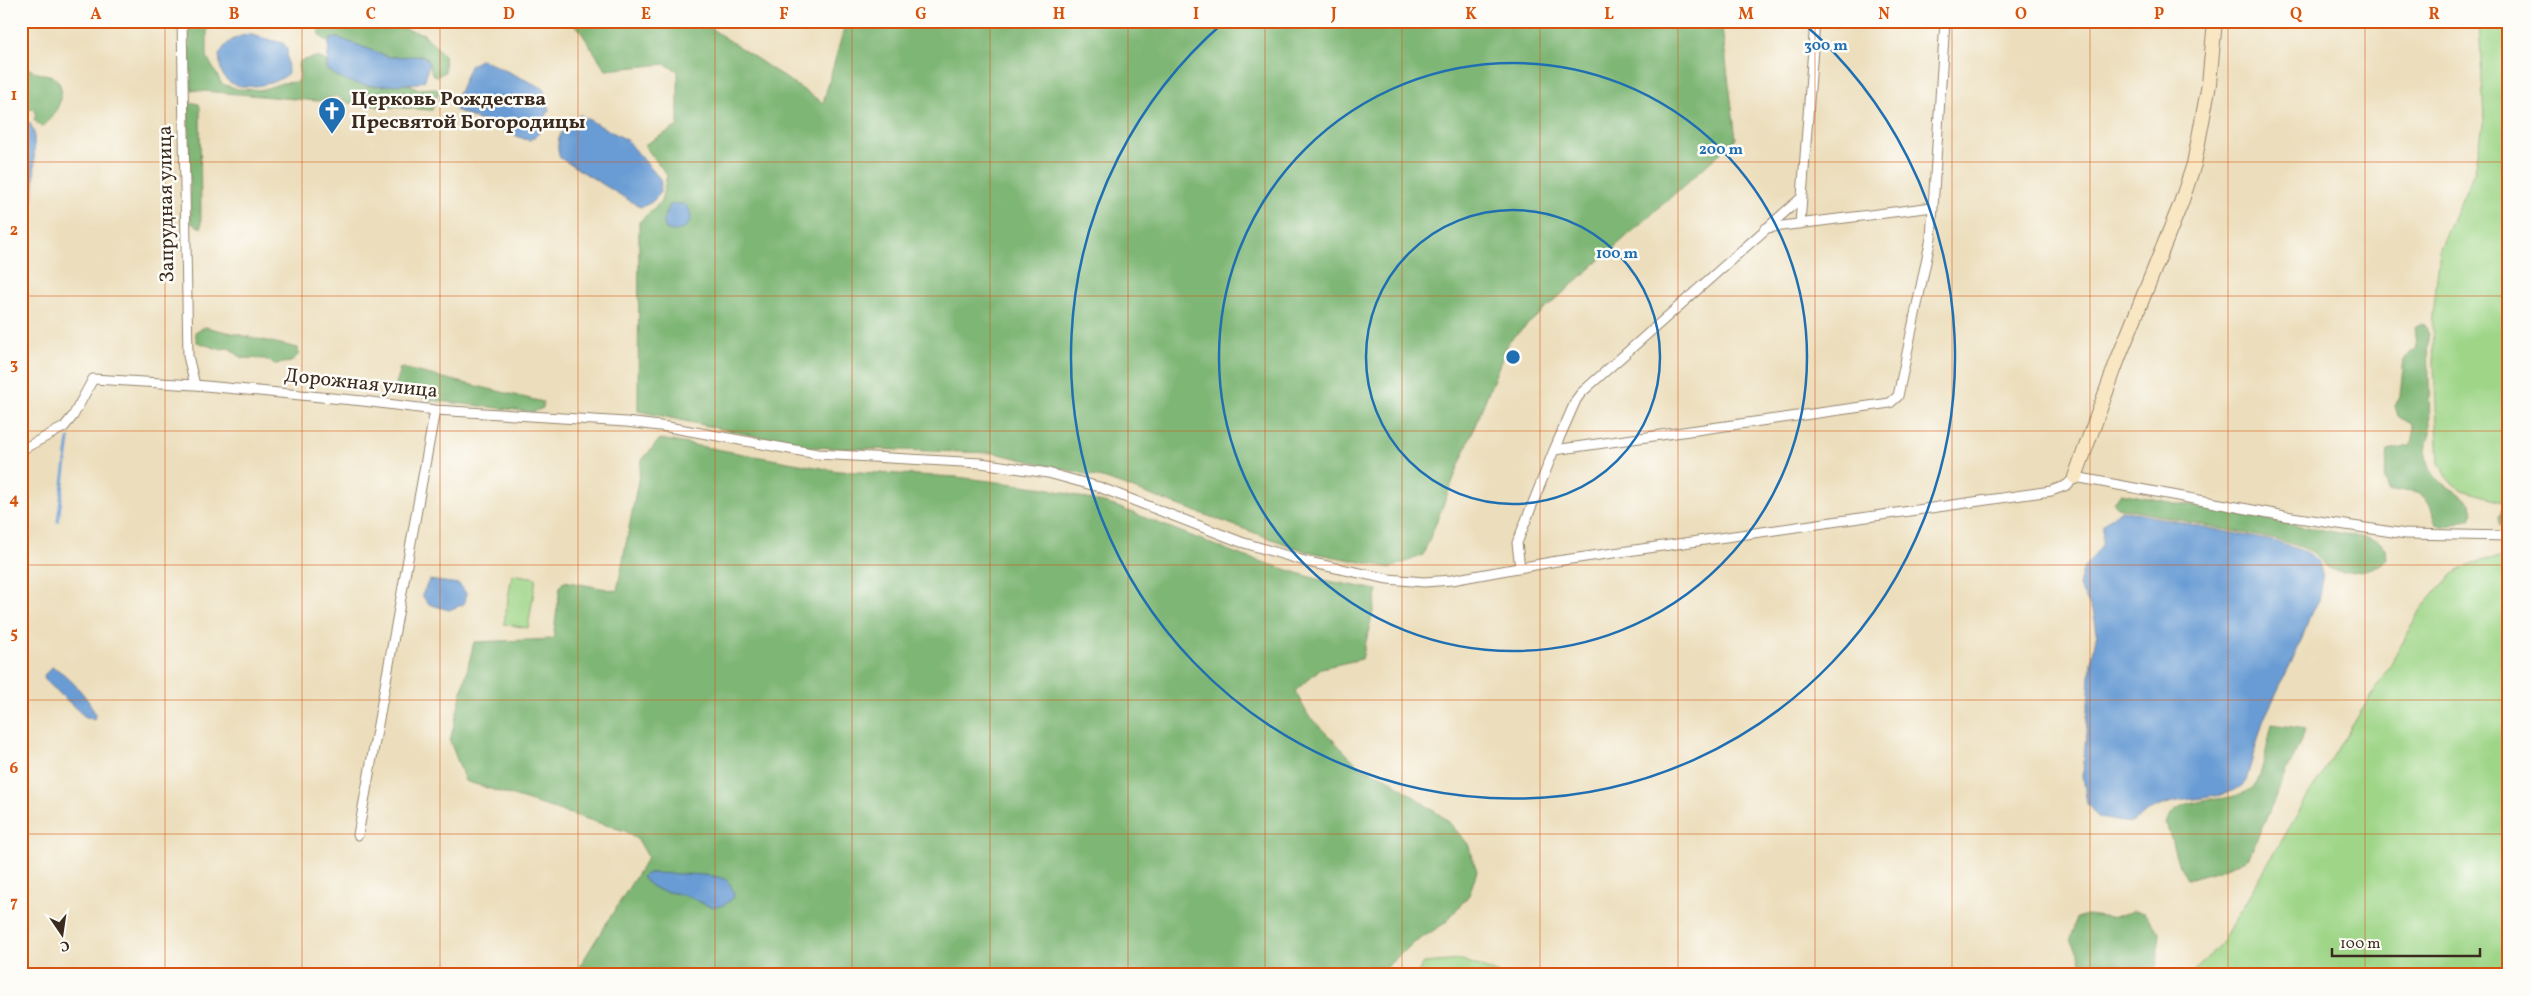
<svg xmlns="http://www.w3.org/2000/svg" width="2530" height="996" font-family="Vollkorn,serif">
  <rect width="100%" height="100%" fill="#fdfcf7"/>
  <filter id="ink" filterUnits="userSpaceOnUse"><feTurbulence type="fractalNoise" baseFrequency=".02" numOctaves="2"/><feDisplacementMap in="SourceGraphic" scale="10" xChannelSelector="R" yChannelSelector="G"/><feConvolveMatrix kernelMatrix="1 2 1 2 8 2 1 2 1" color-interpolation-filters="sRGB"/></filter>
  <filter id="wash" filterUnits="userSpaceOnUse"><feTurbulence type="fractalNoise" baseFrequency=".0096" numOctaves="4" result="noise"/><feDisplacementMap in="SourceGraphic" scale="20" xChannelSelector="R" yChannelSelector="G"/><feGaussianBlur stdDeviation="1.12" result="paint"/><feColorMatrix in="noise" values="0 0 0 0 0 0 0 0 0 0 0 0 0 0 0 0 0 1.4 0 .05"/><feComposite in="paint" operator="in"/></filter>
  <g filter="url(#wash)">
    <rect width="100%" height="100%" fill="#ecdebc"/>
    <path fill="#9ed587" stroke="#6c8052" d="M2479,21H2509V503L2462,490L2446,477L2439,463L2432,326L2440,249L2475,170L2484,120Z
      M2509,558V975H2191L2222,942L2308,796L2389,667L2422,608L2452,574L2484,559Z
      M512,574L536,578L528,628L504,624Z
      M1462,960L1503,975H1416L1424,963Z"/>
    <path fill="#7eb674" stroke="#5c7049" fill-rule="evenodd" d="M189,21H207V57L222,84L238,89L261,90L282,83L297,82L300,77L298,65L300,61L317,57L327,61V70L368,86L410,84L418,89L434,88L439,91L432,110L351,104L336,96L318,101L192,90L190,85Z
      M358,21H376L424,34L444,55L445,72L436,77L432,74L427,58L424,56L389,57L339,38L331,39L329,43L320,36L318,31C329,22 339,34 358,21Z
      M565,21H700L823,103L846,21H1721L1736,139L1509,341L1423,555L1391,568L1305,551L1106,479L995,453L806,447L638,411L639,222L661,202L667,175L644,145L678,126V71L665,64L606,70L577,26Z
      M21,67C28,67 30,70 35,72C42,75 52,73 57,80C69,94 54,118 42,127L34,120L36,114L33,109L21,111Z
      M194,103L199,104L200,107L201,228L191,223L188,104Z
      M2419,324L2425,325L2428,333L2430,433C2409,492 2480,486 2472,517L2446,527L2436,524C2433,519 2433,513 2431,508C2420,486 2410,491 2388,491L2384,480L2388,451L2410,446L2413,441V425L2398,416L2395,406L2400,396L2404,358L2417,348L2415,326Z
      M205,327L298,348L299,354L291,362L275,364L265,359L242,358L229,348L218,349L197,342L195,332Z
      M402,368L543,402V408L533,412L429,400L414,394H398L396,383L400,373L399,369Z
      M660,439L838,471L957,477L1046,488L1115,506L1240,555L1317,579L1378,590L1362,659L1321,668L1295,691L1308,715L1359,766L1389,779L1447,820L1468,844L1477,871L1469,895L1445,923L1411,945L1377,975H574L648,857L639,841L625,831L465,781L450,741L474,642L553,639L560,587L564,581L617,591L642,460ZM649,873L714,876V907C703,905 695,898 684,895C666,890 656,894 642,877Z
      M2121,493L2377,540L2386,548L2387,559C2377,571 2342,576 2328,568C2323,566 2322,560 2318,557C2309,548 2293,545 2282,541L2117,507L2114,502Z
      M2504,503H2509V528L2499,526V518Z
      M2272,724L2306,729L2249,857L2224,869L2187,879L2179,866L2166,822C2181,790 2238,808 2256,784C2262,776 2269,736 2272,724Z
      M2133,911L2144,913L2160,933C2160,945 2155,953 2158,965L2151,975H2079C2086,963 2076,950 2071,939L2076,918L2087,915L2111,918Z"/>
    <path fill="#699cd4" stroke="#526379" d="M248,34L283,43L287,48L288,74C275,85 233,95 223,75C220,70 220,61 219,55C226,42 233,38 248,34Z
      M339,38L389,57L424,56L429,63L425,80L418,83C385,85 354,92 327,69L329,43L331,39Z
      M481,59L543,88L549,110L537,136L529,140L524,139L455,110L454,104L470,66Z
      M580,115L627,140L660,179C664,193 654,204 640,207L560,158C553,141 564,122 580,115Z
      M21,119L30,123L34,132C34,158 39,211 21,230Z
      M675,204H684C701,218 683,237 666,229L663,221L670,205Z
      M2121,510L2281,543L2308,553L2319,562L2323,579L2320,596L2312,611L2300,644L2264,719L2246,781C2233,800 2190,797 2168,803C2154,807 2143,816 2130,823L2099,818L2087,804L2083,775L2091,663L2097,632L2094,614L2079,586L2083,569L2102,545L2103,524Z
      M429,580L459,584L466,593L464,604L449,610L428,604L422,595Z
      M52,667C64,670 93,702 95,715L94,720L84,716L45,680L44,675Z
      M649,873C664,874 717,873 726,880C732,885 733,890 734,897C714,917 704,901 684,895C665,890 656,894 642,877Z"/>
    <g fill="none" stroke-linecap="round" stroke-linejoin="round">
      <path stroke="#699cd4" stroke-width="3" d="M58,521L69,439"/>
    </g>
  </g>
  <g filter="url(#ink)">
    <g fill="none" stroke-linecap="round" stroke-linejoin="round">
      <defs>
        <path id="street" d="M182,21L188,356L195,385
          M1802,197L1581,393L1576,400L1554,450L1890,403L1898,396L1931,238L1945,21
          M1800,224L1815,21
          M1766,228L1933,207
          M21,450L64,427L73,416L93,379L195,385L363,401L435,410L626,422L668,427L817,454L981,463L1048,473L1099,487L1241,542L1308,562L1388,579L1424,582L1452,580L1557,561L2051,491L2067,485L2075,477L2285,516L2406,534L2509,536
          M1520,568L1517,543L1554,450
          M358,835L435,410"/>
        <path id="secondary" d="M2075,477L2118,359L2181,203L2194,164L2209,84L2215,21"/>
      </defs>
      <use href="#street" stroke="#94846d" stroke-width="11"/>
      <use href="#secondary" stroke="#94846d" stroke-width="16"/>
      <use href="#street" stroke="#fff" stroke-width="9"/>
      <use href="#secondary" stroke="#f9e7c3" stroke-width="14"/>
    </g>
  </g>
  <path fill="none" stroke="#d7540e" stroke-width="1" stroke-opacity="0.55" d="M165,21V975M302,21V975M440,21V975M578,21V975M715,21V975M852,21V975M990,21V975M1128,21V975M1265,21V975M1402,21V975M1540,21V975M1678,21V975M1815,21V975M1952,21V975M2090,21V975M2228,21V975M2365,21V975M21,162H2509M21,296H2509M21,431H2509M21,565H2509M21,700H2509M21,834H2509"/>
  <g fill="none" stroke="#1f6fb2" stroke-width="2.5">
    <circle cx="1513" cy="357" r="147"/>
    <circle cx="1513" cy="357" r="294"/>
    <path d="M1803 23A442 442 0 1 1 1223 23"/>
  </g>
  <defs>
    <symbol id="church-pin" viewBox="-11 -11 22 30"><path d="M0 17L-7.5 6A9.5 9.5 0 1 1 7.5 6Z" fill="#1f6fb2" stroke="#fdfcf7"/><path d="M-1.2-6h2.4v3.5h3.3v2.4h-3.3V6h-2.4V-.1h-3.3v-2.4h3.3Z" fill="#fff"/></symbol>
  </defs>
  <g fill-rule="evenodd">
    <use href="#church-pin" x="316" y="95" width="32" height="43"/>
  </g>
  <g text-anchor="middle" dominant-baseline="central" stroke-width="5" stroke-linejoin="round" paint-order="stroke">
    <g font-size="20" font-weight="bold" fill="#3b2a1e" stroke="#fdfcf7" text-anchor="start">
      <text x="351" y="100">Церковь Рождества<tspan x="351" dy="23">Пресвятой Богородицы</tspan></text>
    </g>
    <g font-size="20" fill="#3b2a1e" stroke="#fdfcf7">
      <text transform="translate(167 204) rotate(-91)">Запрудная улица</text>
      <text transform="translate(361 384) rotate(6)">Дорожная улица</text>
    </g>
  </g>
  <circle cx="1513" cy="357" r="8" fill="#1f6fb2" stroke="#fdfcf7" stroke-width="2.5"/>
  <g font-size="15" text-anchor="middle" font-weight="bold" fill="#1f6fb2" stroke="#fdfcf7" stroke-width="5" stroke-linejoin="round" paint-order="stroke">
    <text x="1826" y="50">300 m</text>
    <text x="1721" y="154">200 m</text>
    <text x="1617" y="258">100 m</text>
  </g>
  <rect width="2530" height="996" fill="none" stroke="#fdfcf7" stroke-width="55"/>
  <g transform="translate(62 934) rotate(167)" stroke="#fdfcf7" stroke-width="4" paint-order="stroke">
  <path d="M0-4L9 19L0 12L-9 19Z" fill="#3b2a1e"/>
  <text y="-8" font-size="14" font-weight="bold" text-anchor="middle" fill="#3b2a1e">С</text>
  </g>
  <path d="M2332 948v8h148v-8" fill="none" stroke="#3b2a1e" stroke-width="2.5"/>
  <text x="2340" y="948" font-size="15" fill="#3b2a1e" stroke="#fdfcf7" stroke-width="4" paint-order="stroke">100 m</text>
  <rect x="28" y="28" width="2474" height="940" fill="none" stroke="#d7540e" stroke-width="2"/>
  <g font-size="16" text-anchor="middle" font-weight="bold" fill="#d7540e">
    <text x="96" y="19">A</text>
    <text x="234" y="19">B</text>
    <text x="371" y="19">C</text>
    <text x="509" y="19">D</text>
    <text x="646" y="19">E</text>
    <text x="784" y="19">F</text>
    <text x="921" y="19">G</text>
    <text x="1059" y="19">H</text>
    <text x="1196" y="19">I</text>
    <text x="1334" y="19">J</text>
    <text x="1471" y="19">K</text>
    <text x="1609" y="19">L</text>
    <text x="1746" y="19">M</text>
    <text x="1884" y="19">N</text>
    <text x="2021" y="19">O</text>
    <text x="2159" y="19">P</text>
    <text x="2296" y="19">Q</text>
    <text x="2434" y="19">R</text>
    <text x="14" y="100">1</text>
    <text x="14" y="235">2</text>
    <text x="14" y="369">3</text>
    <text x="14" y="504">4</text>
    <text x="14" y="638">5</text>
    <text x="14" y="773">6</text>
    <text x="14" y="907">7</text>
  </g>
</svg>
